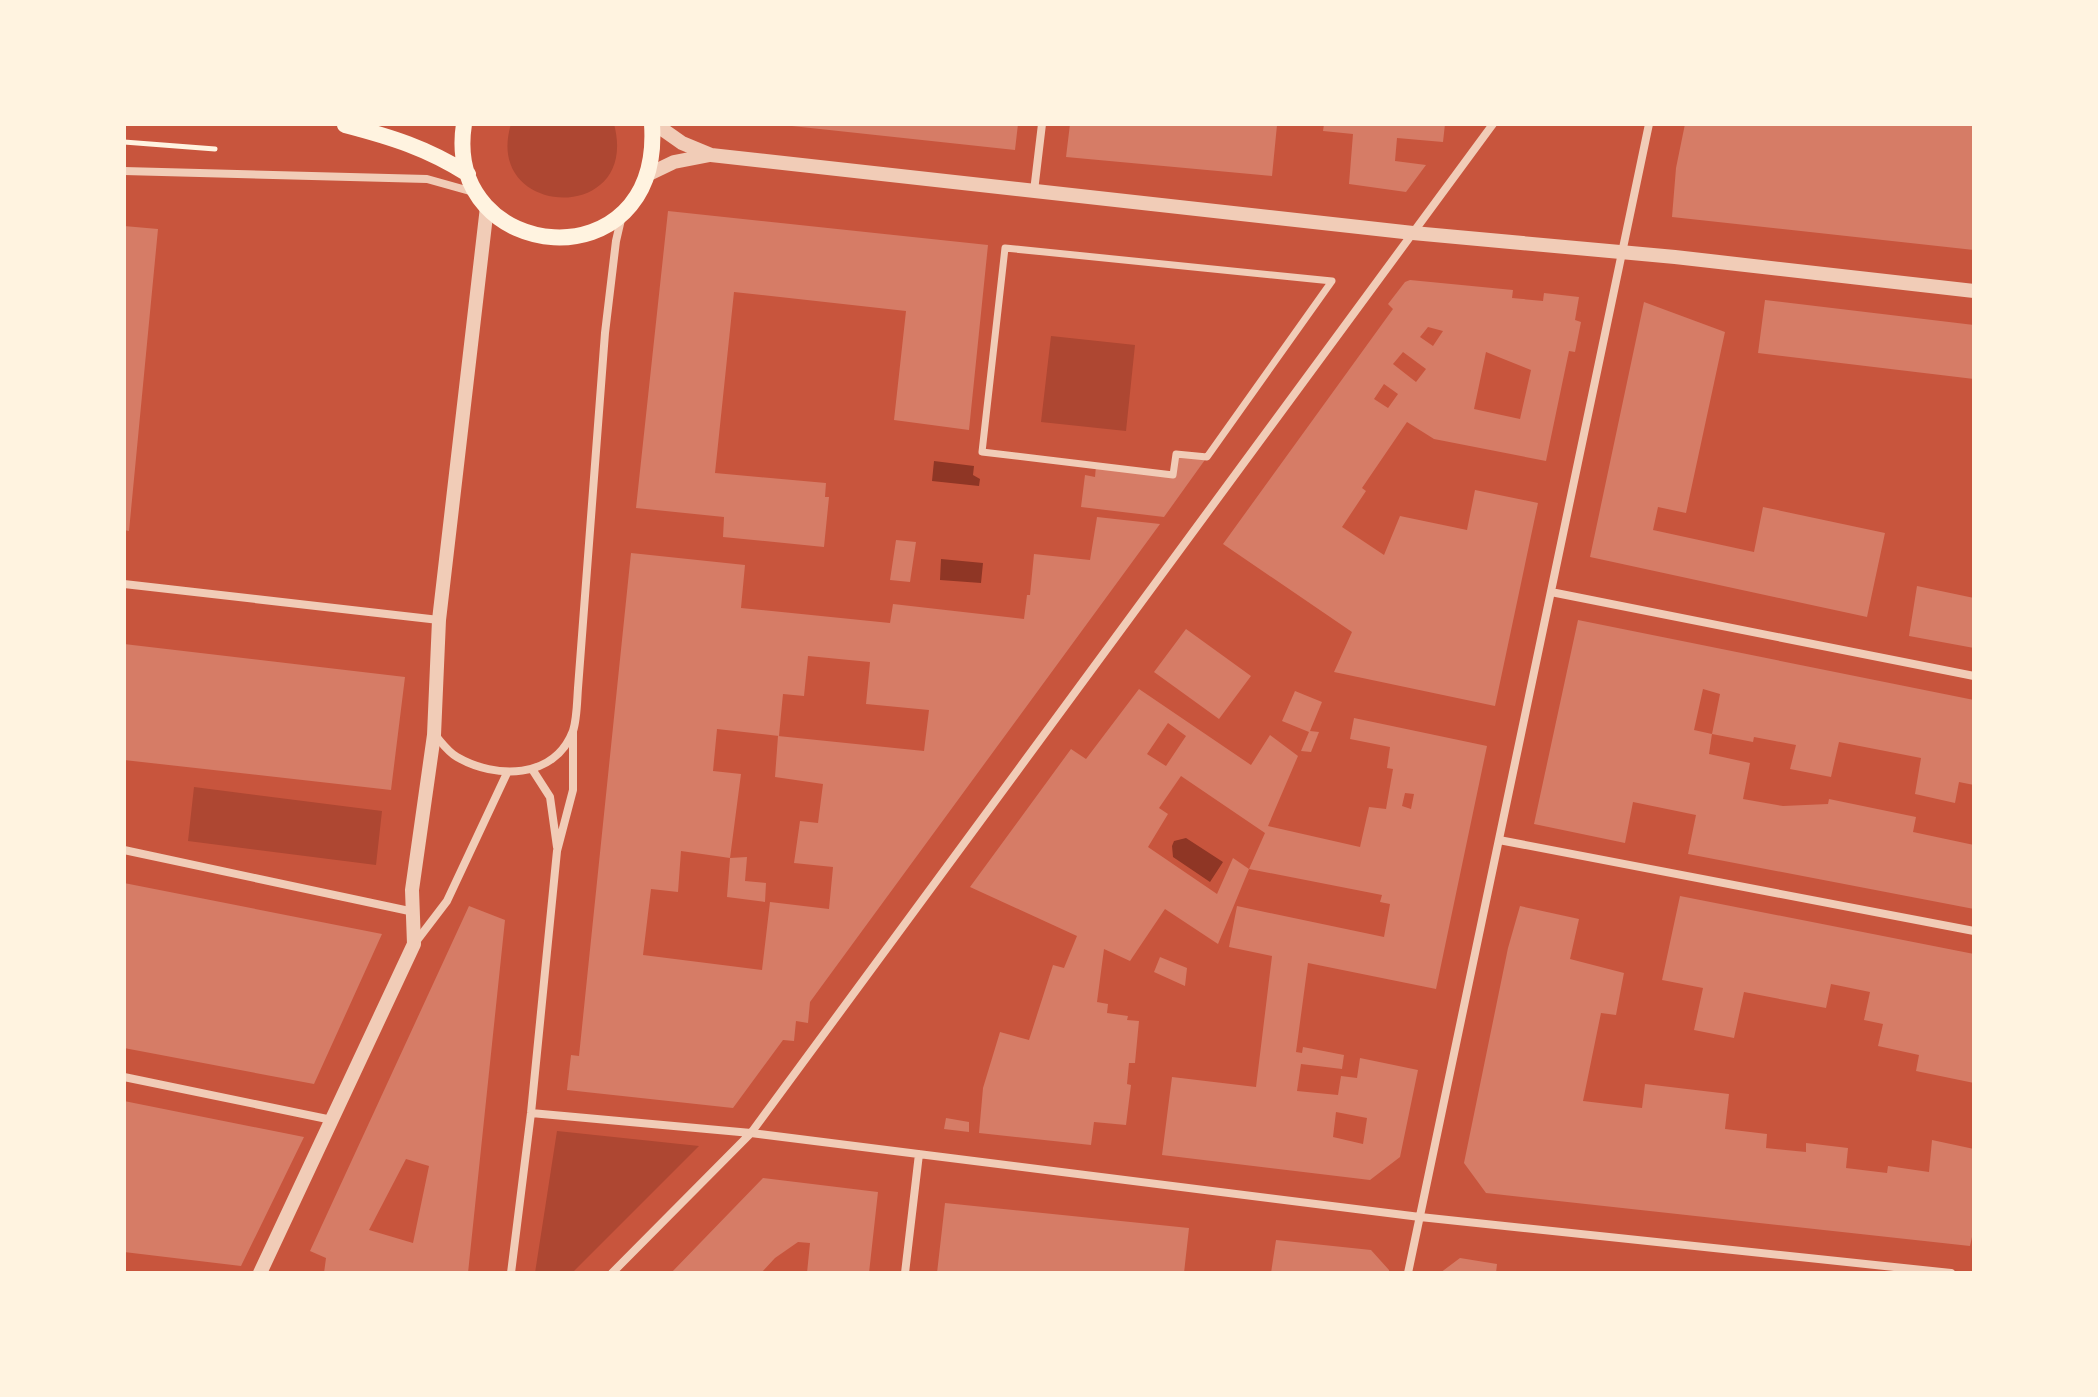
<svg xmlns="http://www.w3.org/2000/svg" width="2098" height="1397" font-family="Commissioner,sans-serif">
  <rect width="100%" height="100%" fill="#c8553d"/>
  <path fill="#ae4732" d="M511,124H614C641,225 482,219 511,124Z
    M1051,336L1135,345L1126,431L1041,422Z
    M194,787L382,811L376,865L188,841Z
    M557,1131L699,1146L572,1273H535Z"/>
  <path fill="#8f3625" d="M934,461L974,466L973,475L980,479L979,486L932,481Z
    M941,559L983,563L981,583L940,580Z
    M1186,838L1223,862L1210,882L1173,857L1172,846L1174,841Z"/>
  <path fill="#d67c66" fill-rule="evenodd" d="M792,124H1018L1015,150L792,126Z
    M1070,124L1277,125L1272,176L1066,157Z
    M1324,124H1445L1443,142L1397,138L1395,161L1426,165L1406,192L1349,184L1353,134L1323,131Z
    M1685,124H1974V250L1672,217L1676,168Z
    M668,211L988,245L969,430L894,420L906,311L734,292L715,473L826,483L825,497H829L824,547L723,537L724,517L636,508Z
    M124,226L158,229L129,531L124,530Z
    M1410,280L1513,290L1512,298L1543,301L1544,293L1579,297L1575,320L1581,322L1575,352L1569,351L1546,461L1434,439L1407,422L1362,488L1366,491L1342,527L1384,555L1400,516L1467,530L1475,490L1538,503L1495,706L1334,672L1352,632L1223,544L1393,309L1388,304L1405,282ZM1428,327L1443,331L1433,346L1420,337ZM1403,352L1426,369L1416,382L1393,364ZM1486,352L1531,370L1520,419L1474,409ZM1384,384L1398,394L1388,408L1374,399Z
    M1765,300L1974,325V379L1758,353Z
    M1644,302L1725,332L1686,513L1658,507L1653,530L1754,552L1763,507L1885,533L1867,617L1590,557Z
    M1176,454L1207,457L1164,517L1081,507L1085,475L1095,477L1096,466L1173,475Z
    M1097,517L1160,524L810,1002L808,1023L796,1021L794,1041L783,1040L733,1108L567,1090L571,1055L579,1056L631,553L745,565L741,608L890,623L893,604L1024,619L1027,595H1030L1034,554L1090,560ZM808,656L870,662L866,704L929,710L924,751L778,736L775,777L823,784L818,823L800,821L794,863L833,867L829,909L770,902L762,970L643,955L651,889L678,892L681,851L730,858L741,774L713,771L717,729L779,736L783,694L804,696Z
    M896,540L916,542L910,582L890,580Z
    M1917,586L1974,598V648L1909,636Z
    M1578,620L1974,700V785L1959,782L1955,803L1915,794L1921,758L1839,742L1831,777L1790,769L1796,745L1754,737L1753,742L1712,734L1720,694L1703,689L1694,730L1712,734L1709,754L1750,763L1743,799L1783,806L1828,804L1829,799L1916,817L1913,832L1974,845V909L1688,854L1696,815L1633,802L1625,843L1534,824Z
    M1186,629L1251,676L1219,719L1154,672Z
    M124,644L405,677L391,790L124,760Z
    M1139,689L1251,765L1270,735L1298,756L1268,826L1360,847L1369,807L1386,809L1393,769L1387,768L1390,747L1350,739L1354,718L1487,746L1436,989L1308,963L1296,1052L1302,1053L1303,1047L1344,1055L1342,1069L1301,1064L1297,1091L1338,1095L1341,1076L1357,1078L1360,1058L1418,1070L1400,1157L1370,1180L1162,1155L1172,1077L1256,1087L1272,956L1229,947L1237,906L1384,937L1390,904L1380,902L1382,895L1249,869L1265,833L1181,776L1159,808L1168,814L1148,847L1217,894L1233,858L1249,869L1218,944L1165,909L1130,961L1104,949L1097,1002L1108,1004L1107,1013L1128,1016L1127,1020L1139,1021L1135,1063H1129L1127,1084L1131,1085L1126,1125L1094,1122L1091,1145L979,1133L983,1088L1000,1032L1029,1040L1053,965L1064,968L1077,936L970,887L1071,749L1086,759ZM1168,723L1186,736L1166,766L1147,754ZM1405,793L1414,794L1411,809L1402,806ZM1336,1112L1367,1118L1363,1144L1333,1137Z
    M1295,691L1322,702L1310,731L1319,732L1311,752L1301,751L1309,732L1282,721Z
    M747,857L745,881L766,883L765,902L727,897L730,858Z
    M124,883L382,934L314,1084L124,1048Z
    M1680,896L1974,954V1083L1916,1071L1919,1055L1878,1046L1883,1024L1864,1020L1870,992L1831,984L1826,1008L1744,992L1734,1038L1694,1030L1703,988L1662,980Z
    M469,906L505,920L468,1273H324L326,1258L310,1251ZM406,1159L429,1166L413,1243L369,1230Z
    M1520,906L1579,919L1570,959L1624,973L1616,1015L1601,1013L1583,1101L1642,1108L1645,1084L1729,1094L1725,1129L1767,1134L1766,1148L1806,1152V1143L1848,1148L1846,1168L1887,1173L1888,1166L1929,1172L1932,1140L1974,1149V1228L1970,1246L1486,1193L1464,1163L1508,948Z
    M1160,957L1187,968L1185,986L1154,972Z
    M124,1101L304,1137L241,1266L124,1252Z
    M946,1118L969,1122V1132L944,1129Z
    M763,1178L878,1192L869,1273H807L810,1243L798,1242L775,1258L761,1273H671Z
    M945,1203L1189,1228L1184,1273H937Z
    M1276,1240L1371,1250L1389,1270V1273H1271Z
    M1460,1258L1497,1264L1496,1273H1440Z"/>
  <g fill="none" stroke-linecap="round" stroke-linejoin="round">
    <path stroke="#fff3e0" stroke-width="5" d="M124,142L215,149"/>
    <path stroke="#f1ccb7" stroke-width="7" d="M1005,248L1332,281L1207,457L1176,454L1173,475L982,452Z"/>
    <path stroke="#f1ccb7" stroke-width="8" d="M124,171L427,179L477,193
      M1034,191L1042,124
      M124,584L439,620
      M1551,592L1974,676
      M435,735C442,743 448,752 457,757C495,779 554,780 573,731C577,719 577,701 578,688L605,333L616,241L622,215
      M532,769L550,797L557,847
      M1499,840L1974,931
      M124,850L414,912
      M415,943L447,901L507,773
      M124,1077L332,1120
      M531,1113L751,1133L1420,1217L1951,1273
      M511,1273L531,1113L557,851L573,790V731
      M612,1273L751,1133L1493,124
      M905,1273L919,1154
      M1408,1273L1649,124"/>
    <path stroke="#f1ccb7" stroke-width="14" d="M655,124L682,143L711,155L1413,233L1675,257L1974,291
      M649,174L674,162L710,155
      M260,1273L414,944L412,890L434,735L439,620L487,207"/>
    <path stroke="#fff3e0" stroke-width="16" d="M464,124C442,264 663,286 652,124
      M345,125C391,137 427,148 468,174"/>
  </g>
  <rect width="2098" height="1397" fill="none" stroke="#fff3e0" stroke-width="252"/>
</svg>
